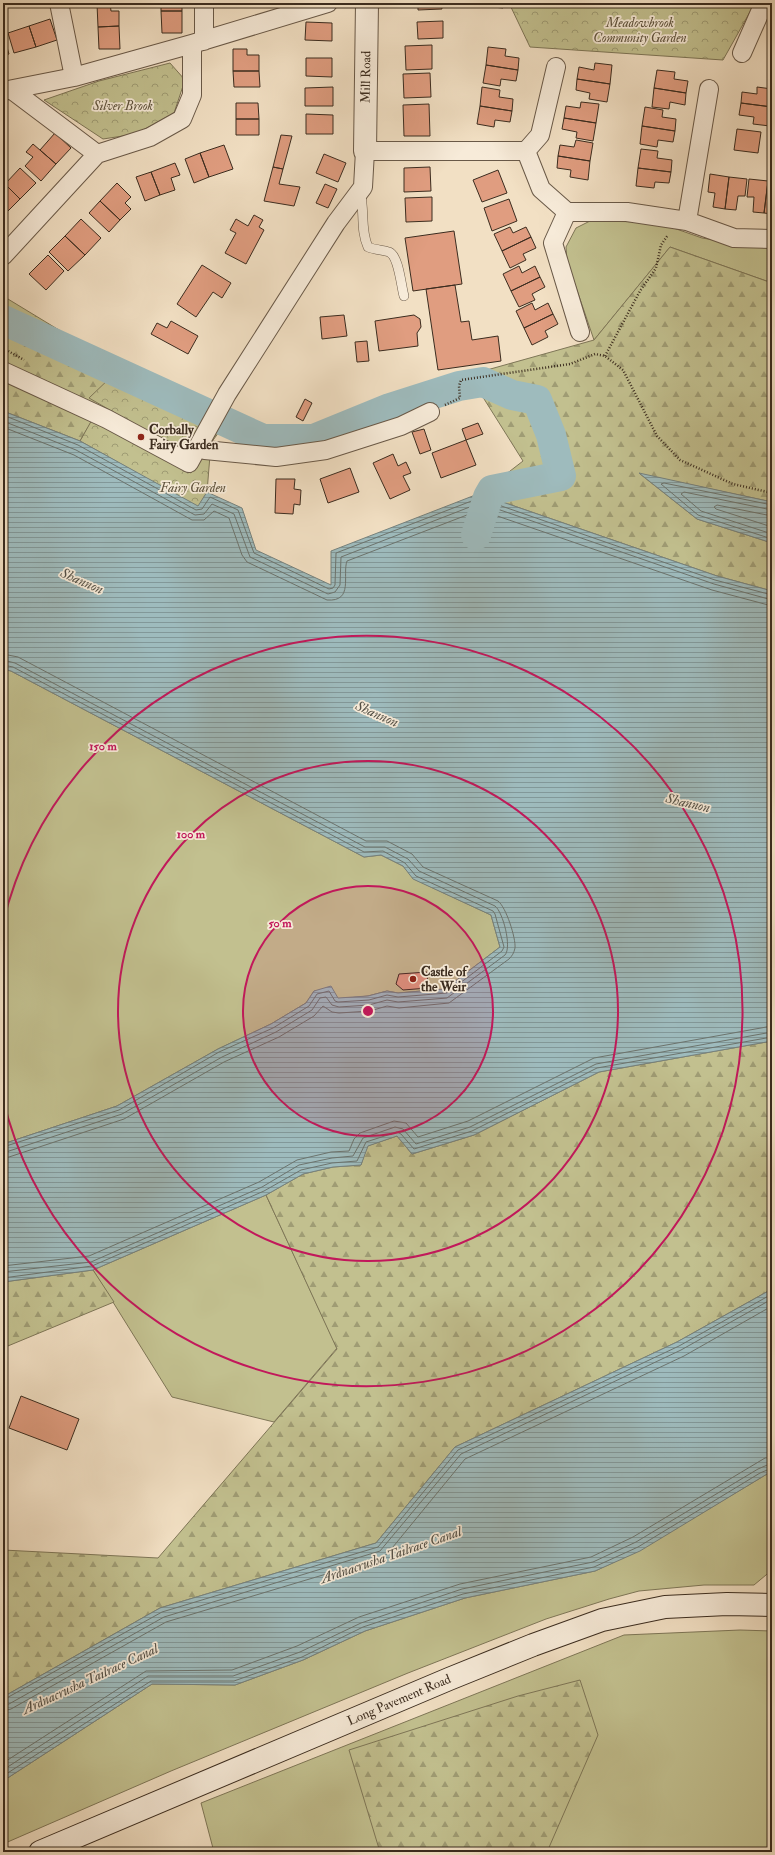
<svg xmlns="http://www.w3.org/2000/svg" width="775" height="1855" font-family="'IM FELL Double Pica',serif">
  <defs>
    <pattern id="forest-firs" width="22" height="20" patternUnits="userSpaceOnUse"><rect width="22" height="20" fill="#c2c08f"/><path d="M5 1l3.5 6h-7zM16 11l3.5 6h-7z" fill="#9f9c74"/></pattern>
    <pattern id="park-crowns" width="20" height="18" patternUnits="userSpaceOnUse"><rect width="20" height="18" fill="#c2c08f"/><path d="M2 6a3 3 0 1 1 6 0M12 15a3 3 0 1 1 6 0" fill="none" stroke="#9f9c74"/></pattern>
    <pattern id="water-rules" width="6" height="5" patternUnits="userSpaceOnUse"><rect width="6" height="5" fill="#9ebbbd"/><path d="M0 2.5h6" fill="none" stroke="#829899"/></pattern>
  </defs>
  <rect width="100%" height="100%" fill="#f2e0c4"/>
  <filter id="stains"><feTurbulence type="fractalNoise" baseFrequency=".005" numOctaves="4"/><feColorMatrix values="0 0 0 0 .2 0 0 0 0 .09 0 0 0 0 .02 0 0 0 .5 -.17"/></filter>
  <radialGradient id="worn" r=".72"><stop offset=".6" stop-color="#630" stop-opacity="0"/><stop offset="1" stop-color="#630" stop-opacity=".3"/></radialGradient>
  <path fill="#c2c08f" stroke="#7e7657" d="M590,221L650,222L665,225L702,238L757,247H772V283L670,247L594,340L567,261L566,247L576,228Z
    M3,669L11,671L364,857L381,855L403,866L414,879L491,915L500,947L445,989L398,993L387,991L368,996L338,999L314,991L306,1003L271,1024L218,1049L117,1106L3,1144Z
    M266,1195L337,1348L274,1422L172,1397L93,1270Z
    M772,1471V1570L754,1585H704L639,1591L609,1599L546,1619L408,1673L171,1771L3,1844V1781L152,1684L235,1685L303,1660L365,1631L465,1598L595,1571L640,1550Z
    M740,1630L772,1631V1852H214L201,1803L624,1635Z"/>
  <path fill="url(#forest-firs)" stroke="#7e7657" d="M670,247L772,283V502L640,474L697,519L772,543V591L717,576L488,497L483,492L523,461L469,375L594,340Z
    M3,296L115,364L232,414L211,443L171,442L99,409L80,441L3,411Z
    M772,1041V1289L677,1342L455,1447L376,1543L160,1608L3,1697V1550L158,1558L337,1349L266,1195L303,1174L333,1167L361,1165L367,1146L397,1136L412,1154L474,1135L599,1072Z
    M93,1270L114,1302L3,1348V1282Z
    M580,1680L598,1735L547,1852H380L349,1750L518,1696Z"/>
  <path fill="url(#park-crowns)" stroke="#7e7657" d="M509,3H755L723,60L530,47Z
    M170,63L185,80L174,113L136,134L103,139L44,100L99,81Z
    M112,376L211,423L186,454L89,398Z
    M93,418L191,473L211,443L207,492L198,507L80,441Z"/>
  <path fill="url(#water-rules)" stroke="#76827e" d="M3,411L80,441L198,506L207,492L242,508L256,550L331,585V551L483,492L488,497L717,576L772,591V1041L599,1072L474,1135L412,1154L397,1136L368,1146L361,1165L333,1167L303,1174L266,1195L93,1270L3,1282V1144L117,1106L218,1049L271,1024L306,1003L314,991L331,986L338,998L368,996L387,991L398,993L445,989L500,947L491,915L413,879L403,866L381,855L364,857L11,671L3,669Z
    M639,473L772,502V543L697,519Z
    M772,1289V1471L640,1551L595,1571L465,1598L365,1631L303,1660L235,1685L152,1684L3,1781V1697L160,1608L376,1543L455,1447L677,1342Z"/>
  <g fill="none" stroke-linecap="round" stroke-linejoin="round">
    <path stroke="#6c746e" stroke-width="1" d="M3,415L78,445L196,510L202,509L210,497L238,510L254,553L329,589L333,588L335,585L336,553L482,497L487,501L715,580L772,595
      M3,421L76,450L195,515L204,514L212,504L234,514L250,557L328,594L335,592L340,585L341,557L480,503L714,584L772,600
      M3,427L74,455L192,520H204L214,511L229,518L242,555L247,562L327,600C354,602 342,575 347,561L480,510L712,590L772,606
      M772,505L664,483L661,484L698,515L772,539
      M772,510L684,492L681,494L701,511L772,534
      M772,516L717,505L714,507L716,509L772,527
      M3,654L18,657L366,841H387L412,854L423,867L498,901C506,907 516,938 515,948C514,953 512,956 509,959L449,1003L399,1008L387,1006L370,1011L339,1013L332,1012L323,1006L314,1016L279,1037L224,1062L124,1119L3,1159
      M3,660L15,663L365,847H385L408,859L419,871L495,906C503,912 512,947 505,955L447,998L398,1002L387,1000L369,1005L339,1007L332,1005L326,997L320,998L312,1010L276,1032L222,1057L122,1114L3,1153
      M3,665L13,667L364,852L383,851L405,863L416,876L493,911L495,914L504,947L502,951L447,993L398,997L387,995L369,1000L338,1002L335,1001L329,991L317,994L309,1006L273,1028L219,1052L119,1110L3,1147
      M3,1266L89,1256L259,1182L297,1160L331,1152L349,1151L354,1139L360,1133L394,1121L406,1123L418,1137L468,1121L594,1058L772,1026
      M3,1272L91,1262L262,1187L299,1165L332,1158L353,1156L363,1138L395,1127L403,1129L416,1144L470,1127L596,1064L772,1032
      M3,1278L92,1266L264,1191L301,1170L332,1163L357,1161L366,1142L397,1132L401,1134L414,1149L472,1131L597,1068L772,1037
      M3,1700L162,1612L378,1547L458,1450L679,1346L772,1294
      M3,1705L9,1704L164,1617L380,1551L461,1454L681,1350L772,1299
      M3,1711L11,1709L166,1622L383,1557L388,1553L465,1459L684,1356L772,1306
      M3,1763L146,1671L232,1670L297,1646L359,1617L460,1584L591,1557L633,1537L755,1464L765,1458L772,1457
      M3,1770L148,1676H233L300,1652L361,1623L462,1589L593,1562L636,1542L758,1469L772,1463
      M3,1776L151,1681H234L302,1657L363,1627L463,1594L594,1567L638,1547L760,1473L772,1468"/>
    <path stroke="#9ebbbd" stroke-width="30" d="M3,320L263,439H314L390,408L459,386L483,382L512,395L537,400L551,435L561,476L492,490L488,497L476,535"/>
  </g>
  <path fill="#e09d80" stroke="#3b2c1f" d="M110,3L111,11H119V26L98,27L97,4Z
    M161,3H182V11H161Z
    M418,3H441L442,9L418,10Z
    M493,3H504L503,8L493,7Z
    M161,11H182V33H162Z
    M50,19L57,40L36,47L29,26Z
    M443,21V38L418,39L417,22Z
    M306,22L332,23V41L305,40Z
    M29,26L36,47L14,53L8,33Z
    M119,26L120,49H99L98,27Z
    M3,34L9,54L3,56Z
    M432,45V69L406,70L405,46Z
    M488,47L506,49L505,56L519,58L518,70L486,65Z
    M233,49H247V55H259V71H233Z
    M306,58H332V77L306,76Z
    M595,63L612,65L610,84L577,79L579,67L594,70Z
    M486,65L518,70L516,81L501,79L500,86L483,83Z
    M657,70L675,72L674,79L688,81L686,93L654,88Z
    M233,71H259L260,87H234Z
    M430,73L431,97L404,98L403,74Z
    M577,79L610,84L607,102L589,99L590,93L576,90Z
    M333,87V106H305V88Z
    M482,87L500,90L499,97L513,99L512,111L480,106Z
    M757,87L772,89V107L741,103L742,92L757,94Z
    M654,88L686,93L685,105L670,102L669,109L652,107Z
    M581,102L599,104L596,123L564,118L566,106L580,108Z
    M236,103H258L259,119H236Z
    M741,103L772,107L770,126L753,124L754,117L739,115Z
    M429,104L430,136H404L403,105Z
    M480,106L512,111L510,122L495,120L494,127L477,124Z
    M645,107L663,110L662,117L676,119L675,131L642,126Z
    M306,114L333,115V134H306Z
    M564,118L596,123L593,141L576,138L577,132L562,129Z
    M236,119H259V135H236Z
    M642,126L675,131L673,142L658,140L657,147L640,144Z
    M737,129L761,132L758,153L734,150Z
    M55,133L71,148L56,164L40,150Z
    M281,135L292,136L283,169L273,167Z
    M576,140L593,143L590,161L558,156L560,145L574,147Z
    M33,144L56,164L41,181L25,166L33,157L26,152Z
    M224,145L233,169L209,177L200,153Z
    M641,149L658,151L657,158L672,160L671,172L638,168Z
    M200,153L209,177L194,183L185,159Z
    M324,154L346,163L338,182L316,173Z
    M558,156L590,161L588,180L570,177L571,170L557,168Z
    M175,163L180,175L171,178L175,190L160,195L151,172Z
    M273,167L283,169L279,184L300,187L294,206L264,201Z
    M430,167L431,191L404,192V168Z
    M20,168L36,183L20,199L5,184Z
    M638,168L671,172L669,183L655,182L654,188L636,186Z
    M498,170L507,193L482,202L473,180Z
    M151,172L160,195L145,201L136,177Z
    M710,174L729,177L725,209L713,207L715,193L708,192Z
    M729,177L747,179L745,196H738L736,210L725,209Z
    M749,179L768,181L764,213L753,212L754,197H747Z
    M768,181L772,182V214L764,213Z
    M117,183L131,197L125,203L131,209L120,220L100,201Z
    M5,184L20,199L4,215L3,185Z
    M325,184L337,189L328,208L316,203Z
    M432,197V221L406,222L405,198Z
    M509,199L517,221L492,231L484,208Z
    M100,201L120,220L109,232L89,213Z
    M254,215L263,220L259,227L264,230L246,264L225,253L236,233L230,230L236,219L248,226Z
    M81,219L101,238L85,255L65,236Z
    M510,227L513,233L526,227L531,237L502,251L494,234Z
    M454,231L462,284L413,291L405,238Z
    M65,236L85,255L68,271L49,252Z
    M531,237L536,248L523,254L526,260L510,268L502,251Z
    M48,255L64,271L46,290L29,274Z
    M202,265L231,283L222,298L213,292L196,317L177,304Z
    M519,266L522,273L535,266L540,277L511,291L503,274Z
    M540,277L545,287L532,294L535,300L519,307L511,291Z
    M455,285L461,322L469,321L472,340L498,336L501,361L438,370L426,289Z
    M532,303L535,310L548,303L553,314L524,328L516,311Z
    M553,314L558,324L545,331L548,337L532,345L524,328Z
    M344,315L347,336L322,339L320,317Z
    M414,315L420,319L421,327L417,333L418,346L379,351L375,321Z
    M171,321L198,336L188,354L151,334L157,323L167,328Z
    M367,341L369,361L357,362L355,342Z
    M305,399L312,403L303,421L296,417Z
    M478,423L483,434L466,440L462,429Z
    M424,429L431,450L420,454L412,432Z
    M466,440L476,465L441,478L432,453Z
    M393,454L398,466L406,462L411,473L403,476L410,490L390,499L373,463Z
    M350,468L359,492L328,503L320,479Z
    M276,479H295L294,489L301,490L300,505L294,504L293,514L275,513Z
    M427,972L428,988L403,990L396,984L399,974Z
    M21,1396L79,1419L67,1450L9,1428Z"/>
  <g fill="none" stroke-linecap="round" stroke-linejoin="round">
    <defs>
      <path id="service" d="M360,191C365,210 360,230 368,247C375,250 384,250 389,252C399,256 401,286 404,296"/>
      <path id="minor" d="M59,3L74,77
        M204,3V41
        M742,53L764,3
        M12,90L97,154L150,137L182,119L192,95V44
        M3,91L74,77L192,44L328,3
        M526,151L540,135L556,67
        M567,212L553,243L580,332
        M687,221L709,89
        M3,256L97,154
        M3,371L107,419L189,463L227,394L336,223L363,187L365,151H526L541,189L567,212H627L687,221L734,238L772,239
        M198,447L205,450L276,457L326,450L401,426L430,412"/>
      <path id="tertiary" d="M365,151L367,3"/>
      <path id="secondary" d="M40,1852L449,1679L533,1645L602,1620L665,1607L727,1604L772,1605"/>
    </defs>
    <use href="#service" stroke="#695948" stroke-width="10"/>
    <use href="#minor" stroke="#695948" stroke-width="20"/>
    <use href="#tertiary" stroke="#695948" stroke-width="24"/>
    <use href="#secondary" stroke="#3b2c1f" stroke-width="24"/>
    <path stroke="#3b2c1f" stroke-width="2.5" stroke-dasharray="1 2" stroke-linecap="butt" d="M3,348L24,360
      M605,356L640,291L656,268L661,245L668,235
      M445,405L460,398L459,386L461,380L570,364L595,354L605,356L623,370L657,436L680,460L733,484L772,493"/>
    <use href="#service" stroke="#f7ebd9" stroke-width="9"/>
    <use href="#minor" stroke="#f7ebd9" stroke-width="18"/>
    <use href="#tertiary" stroke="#f7ebd9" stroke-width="22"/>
    <use href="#secondary" stroke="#f7ebd9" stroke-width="22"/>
  </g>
  <circle cx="368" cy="1011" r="125" fill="#c2185b" fill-opacity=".12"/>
  <g fill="none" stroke="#c2185b" stroke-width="2">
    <circle cx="368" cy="1011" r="125"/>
    <circle cx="368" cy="1011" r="250"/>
    <path d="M3 923A375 375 0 1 1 3 1099"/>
  </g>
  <g fill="#8f2418" stroke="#f7ebd9" stroke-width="1.5">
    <circle cx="141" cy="437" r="4"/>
    <circle cx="413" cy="979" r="4"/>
  </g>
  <g text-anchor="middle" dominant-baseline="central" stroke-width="3.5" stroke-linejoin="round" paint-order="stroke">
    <g font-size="13" font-style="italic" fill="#5d513b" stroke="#f7ebd9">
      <text x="640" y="23">Meadowbrook<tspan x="640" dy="15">Community Garden</tspan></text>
      <text x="123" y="106">Silver Brook</text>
      <text x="193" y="488">Fairy Garden</text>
    </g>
    <g font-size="13" fill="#3b2c1f" stroke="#f7ebd9">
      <text transform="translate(366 77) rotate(-89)">Mill Road</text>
      <text transform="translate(399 1700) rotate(-23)">Long Pavement Road</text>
    </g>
    <g font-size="13" font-weight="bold" fill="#3b2c1f" stroke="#f7ebd9" text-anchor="start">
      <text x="149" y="430">Corbally<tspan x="149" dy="15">Fairy Garden</tspan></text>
      <text x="421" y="972">Castle of<tspan x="421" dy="15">the Weir</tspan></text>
    </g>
    <g font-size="14" font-style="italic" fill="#545046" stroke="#f7ebd9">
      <text transform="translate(82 581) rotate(24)">Shannon</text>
      <text transform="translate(377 714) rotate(24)">Shannon</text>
      <text transform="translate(688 803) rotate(13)">Shannon</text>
      <text transform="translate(391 1555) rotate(-19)">Ardnacrusha Tailrace Canal</text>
      <text transform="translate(90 1679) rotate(-25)">Ardnacrusha Tailrace Canal</text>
    </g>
  </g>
  <circle cx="368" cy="1011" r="6" fill="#c2185b" stroke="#f7ebd9" stroke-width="2"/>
  <g font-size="12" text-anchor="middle" font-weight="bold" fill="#c2185b" stroke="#f7ebd9" stroke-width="3.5" stroke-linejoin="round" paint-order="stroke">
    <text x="103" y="750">150 m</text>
    <text x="191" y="838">100 m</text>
    <text x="280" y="927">50 m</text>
  </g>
  <rect width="775" height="1855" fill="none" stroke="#f2e0c4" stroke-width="16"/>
  <rect x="4" y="4" width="767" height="1847" fill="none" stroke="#3b2c1f" stroke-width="2"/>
  <rect x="8" y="8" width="759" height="1839" fill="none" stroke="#3b2c1f"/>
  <rect width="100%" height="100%" filter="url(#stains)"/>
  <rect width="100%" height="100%" fill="url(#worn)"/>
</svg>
